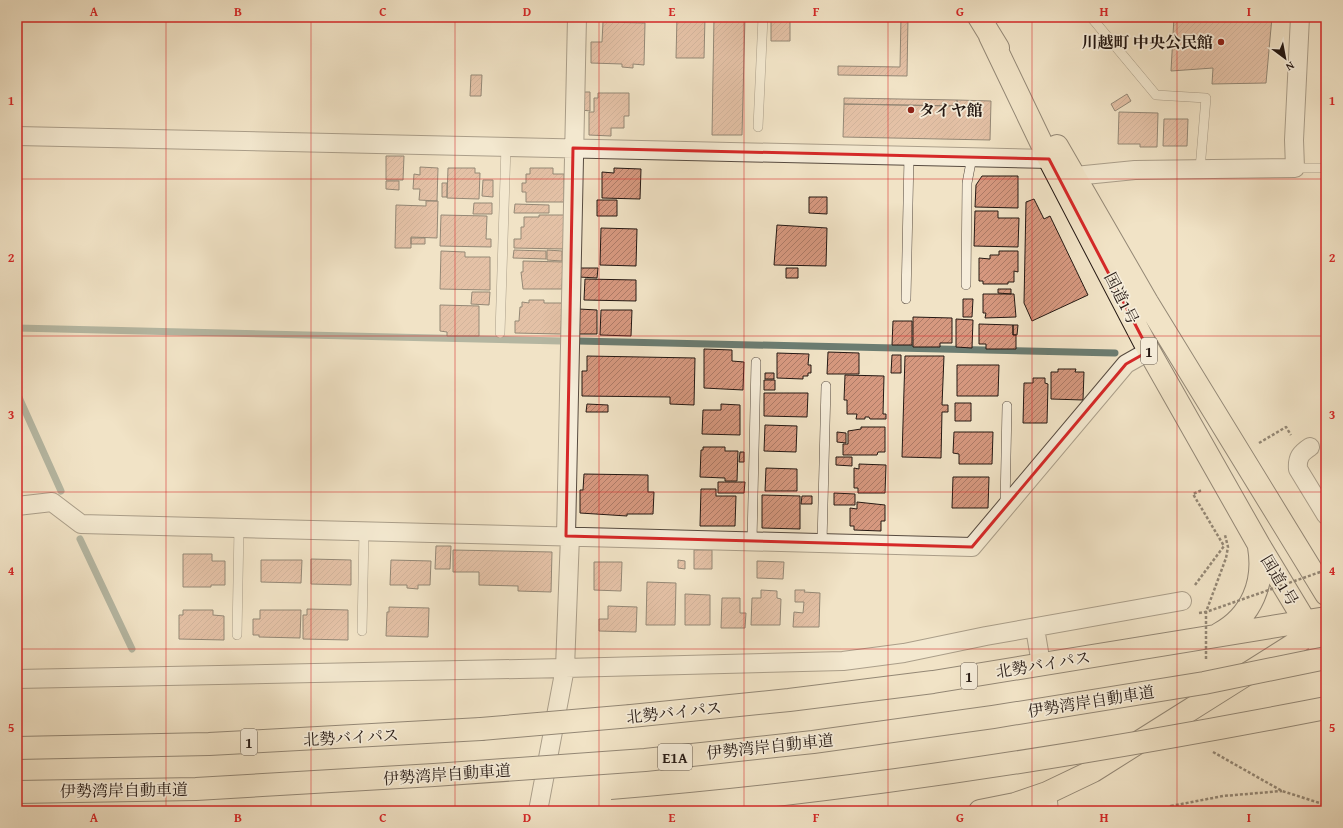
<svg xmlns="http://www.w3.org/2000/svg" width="1343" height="828" font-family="'Gentium Book Plus','Noto Serif JP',serif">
  <defs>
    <pattern id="building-hatch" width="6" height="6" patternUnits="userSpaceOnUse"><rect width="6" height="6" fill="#d6987f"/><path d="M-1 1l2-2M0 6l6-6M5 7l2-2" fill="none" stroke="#ad7b67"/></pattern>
  </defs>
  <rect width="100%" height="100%" fill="#f1e3c6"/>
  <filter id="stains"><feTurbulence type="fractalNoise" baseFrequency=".005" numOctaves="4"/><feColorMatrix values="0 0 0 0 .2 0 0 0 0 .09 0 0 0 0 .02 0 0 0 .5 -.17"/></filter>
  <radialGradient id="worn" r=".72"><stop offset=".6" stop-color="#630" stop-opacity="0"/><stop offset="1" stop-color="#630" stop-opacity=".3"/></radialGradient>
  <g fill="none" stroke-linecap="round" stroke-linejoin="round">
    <path stroke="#6b7c71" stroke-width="7" d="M17,328L561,341
      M578,341L1115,353
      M17,393L61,491
      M80,539L132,649"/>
  </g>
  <path fill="url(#building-hatch)" stroke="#241813" d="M677,17H705L704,58H676Z
    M714,17H745L742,135H712Z
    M771,17H790V41H771Z
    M901,17H908L907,76L838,75V66L900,67Z
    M1174,17H1272L1266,83L1212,84L1213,68L1171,71Z
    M603,22L645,23L644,65L633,64V68L622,67V64L591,63V42H602Z
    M471,75H482L481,96H470Z
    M583,92H590V111L582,110Z
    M598,93H629V116H624V128H611V136L589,135V112H594V98H598Z
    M1127,94L1131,101L1115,111L1111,104Z
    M844,98L957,100V106L844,104Z
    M957,100L991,101L990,140L843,137L844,104L957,106Z
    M1119,112L1158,113L1157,147H1140V144H1118Z
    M1164,119H1188L1187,146H1163Z
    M386,156H404L403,180H386Z
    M420,167L438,168L437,201L419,200L420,189H413L414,174L420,175Z
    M448,168H475V173H480L479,199L447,198Z
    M530,168H553V174H564V202H526V192H522V183H526V174H530Z
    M614,168L641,169L640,199L602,198V172L614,173Z
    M982,176H1018V208L975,207L976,185Z
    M483,180H493V197L482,196Z
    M386,181H399V190L386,189Z
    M442,183H447V197H442Z
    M809,197H827V214L809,213Z
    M1034,199L1044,219L1050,216L1088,295L1032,321L1024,303L1026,202Z
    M597,200H617V216H597Z
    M426,201H438L437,238L411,237V248H395L396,205L426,206Z
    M474,203H492V214H473Z
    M515,204L549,205V213H514Z
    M975,211H998V218H1019L1018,247L974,246Z
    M441,215L487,216L486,239H491V247L440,246Z
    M539,215H565L564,249L514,248V239H521V227H524V217H539Z
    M777,225L827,228L826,266L774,265Z
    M601,228L637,229L636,266L600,265Z
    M411,238H425V244H411Z
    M514,250L546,251V259L513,258Z
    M547,250L562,251V261L547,260Z
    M441,251L465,252V257H490V290L440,289Z
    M999,251H1018V272L1014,271V282H1008V284H983V281H979V258L990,259V255H999Z
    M523,261L563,262L562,289H523L521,272H523Z
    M579,268H598L597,278L579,277Z
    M786,268H798V278H786Z
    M585,279L636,280V301L584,300Z
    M998,289H1011V294L998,293Z
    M472,292H490L489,305L471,304Z
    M983,294H1014L1016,317L985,318L986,313H983Z
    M963,299H973L972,317H963Z
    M529,300H544V303H562L561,334L515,333V321H519L520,307H522V302L529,303Z
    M440,305L479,306V336H447V332L440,331Z
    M579,309L597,310V334H579Z
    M601,310H632L631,336L600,335Z
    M913,317L952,318V343H940V347H913Z
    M956,319L973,320L972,348L956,347Z
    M893,321H912V345H892Z
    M979,324L1013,325V335H1016V349H986V344H979Z
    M1013,325H1018L1017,335H1013Z
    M704,349L732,350V361L744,362L743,390L704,388Z
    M828,352L859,353V374H827Z
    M777,353L809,354L808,365H811V373H808V376H803V379L777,378Z
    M892,355H901V373H891Z
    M587,356L695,358L694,405L670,404V397L582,396V371H587Z
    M905,356H944L942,405H948V412H942L941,458L902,457Z
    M957,365H999L998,396H957Z
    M1058,369H1076L1075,372H1084L1083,400L1051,399V372H1058Z
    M765,373H774V379H765Z
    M845,375L884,376L883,414H886V419H870L869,417H865V419H856L857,414H847V400H844Z
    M1033,378H1045V383L1048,384L1047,423H1023L1024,383H1033Z
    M764,380H775V390H764Z
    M764,393H808L807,417L764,416Z
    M955,403H971V421H955Z
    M587,404L608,405V412H586Z
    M721,404L740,405V435L702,434L703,410H721Z
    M765,425L797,426L796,452L764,451Z
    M861,427H885V452H878L877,455H843V444H848V431L861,429Z
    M837,432L846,433V443L837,442Z
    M954,432H993L992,464H959V454L953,453Z
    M703,447H725V451H738L737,481H725V478L700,477L701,450H703Z
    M740,452H744V462H739Z
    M836,457H852V466L836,465Z
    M859,464L886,465L885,493H858V488H854V468L859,469Z
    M766,468L797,469V491H765Z
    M584,474L648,475V492H654L653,514H627V516L580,513V490H583Z
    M953,477H989L988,508H952Z
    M718,482H745L744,493H718Z
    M701,489H716V496H736L735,526H700Z
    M834,493L855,494V505H834Z
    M762,495L800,496V529L762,528Z
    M802,496H812V504H801Z
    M857,502L885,505V521H881V531L854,530V526H850V508L857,509Z
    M436,546H451L450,569H435Z
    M453,550L552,552L551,592L518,591V586L479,585V572H453Z
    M694,550H712V569H694Z
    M183,554H212V561H225V585H211V587H183Z
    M311,559L351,560V585L311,584Z
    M261,560H302L301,583L261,582Z
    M391,560L431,561L430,585H418V589L407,588V585H390Z
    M678,560L685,561V569L678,568Z
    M757,561L784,562L783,579L757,578Z
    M594,562H622L621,591L594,590Z
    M647,582L676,583L675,625H646Z
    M761,590L777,591V598L781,599L780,625H751L752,598H761Z
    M795,590H805L804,592L820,593L819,627H793L794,612L803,613L804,602H795Z
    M685,594L710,595V625H685Z
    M722,598H740V613H746L745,628H721Z
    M608,606L637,607L636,632L599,631V619H608Z
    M389,607L429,608L428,637L386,636L387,612H389Z
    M307,609L348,610V640L303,639V615H307Z
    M183,610H213V615L224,616V640L179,639V615H183Z
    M260,610H301L300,638L259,637V635H253V619H260Z"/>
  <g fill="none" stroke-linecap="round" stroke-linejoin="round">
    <defs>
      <path id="lane" d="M1091,17L1156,95L1206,98L1200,169
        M983,23L999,17
        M758,127L763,17
        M1295,168H1326
        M966,285L967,183L972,157
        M906,299L909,156
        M500,333L506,146
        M1005,506L1007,406
        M752,541L756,362
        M822,543L826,386
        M362,631L364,531
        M237,635L239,527"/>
      <path id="street" d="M17,136L1049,159
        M1075,176L1135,170L1295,168L1294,140L1300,17
        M1310,447C1301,453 1297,457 1298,469L1326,515
        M17,506L52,502L81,524L972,547L1126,364L1149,351
        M566,536L577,17
        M1035,628L1041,664
        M17,679L565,668L843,661L904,653L986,636L1182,601
        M1047,793L1049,811
        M538,811L565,668L570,536"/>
      <path id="highway" d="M979,17L998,48
        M990,36L1049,159L1149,351L1259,545L1326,656
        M1057,146L1147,302L1326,594
        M1219,634C1252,616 1265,582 1259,547
        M631,716L789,700L933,682L1326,618
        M17,748L209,744L481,729
        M980,811L1015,804L1047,793L1093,771L1323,626"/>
    </defs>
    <use href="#lane" stroke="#574b40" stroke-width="10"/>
    <use href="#street" stroke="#574b40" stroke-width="20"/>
    <use href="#highway" stroke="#241813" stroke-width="24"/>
    <path stroke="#241813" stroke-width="2.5" stroke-dasharray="3 2" stroke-linecap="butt" d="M1259,443L1286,427L1291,435
      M1195,585L1224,546L1193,494L1200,491L1199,489
      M1199,613L1206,612L1226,558L1228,547L1225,535
      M1172,811L1171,806L1223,796L1282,791"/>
    <use href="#lane" stroke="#f6edda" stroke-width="9"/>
    <use href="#street" stroke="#f6edda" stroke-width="18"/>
    <use href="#highway" stroke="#f1e3c6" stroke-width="22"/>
    <defs>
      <path id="highway-bridge" d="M481,729L631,716
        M17,792L196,789L434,775L645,760L813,742L993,717L1204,683L1326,658
        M612,811C852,792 1090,754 1326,708"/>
    </defs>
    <use href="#highway-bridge" stroke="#241813" stroke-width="24" stroke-linecap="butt"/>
    <path stroke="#241813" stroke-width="2.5" stroke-dasharray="3 2" stroke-linecap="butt" d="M1206,659V612L1326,570
      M1213,752L1282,791L1326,805"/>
    <use href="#highway-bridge" stroke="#f1e3c6" stroke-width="22"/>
  </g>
  <path d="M0 0H1343V828H0ZM573,148L1049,159L1149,351L1126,364L972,547L566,536Z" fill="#f1e3c6" fill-opacity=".55" fill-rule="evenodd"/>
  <path fill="none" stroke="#d62828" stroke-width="3" stroke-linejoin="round" d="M573,148L1049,159L1149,351L1126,364L972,547L566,536Z"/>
  <path fill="none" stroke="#d62828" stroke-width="1" stroke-opacity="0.55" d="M166,17V811M311,17V811M455,17V811M599,17V811M744,17V811M888,17V811M1032,17V811M1177,17V811M17,179H1326M17,336H1326M17,492H1326M17,649H1326"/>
  <g fill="#8f2418" stroke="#f6edda" stroke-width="1.5">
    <circle cx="1221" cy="42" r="4"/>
    <circle cx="911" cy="110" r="4"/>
  </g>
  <g text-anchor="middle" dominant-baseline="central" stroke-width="3.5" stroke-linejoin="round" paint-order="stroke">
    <g fill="#f6edda" stroke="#63584f" stroke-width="1">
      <rect x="1141" y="338" width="16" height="26" rx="3"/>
      <rect x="961" y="663" width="16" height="26" rx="3"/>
      <rect x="241" y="729" width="16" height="26" rx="3"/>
      <rect x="658" y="744" width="34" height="26" rx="3"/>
    </g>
    <g font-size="15" font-weight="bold" fill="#241813">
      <text x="1149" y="351">1</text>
      <text x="969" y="676">1</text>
      <text x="249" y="742">1</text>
      <text x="675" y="757">E1A</text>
    </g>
    <g font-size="16" font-weight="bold" fill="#241813" stroke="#f6edda" text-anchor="end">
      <text x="1213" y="42">川越町 中央公民館</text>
      <text x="919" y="110" text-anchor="start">タイヤ館</text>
    </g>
    <g font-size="16" fill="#241813" stroke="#f6edda">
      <text transform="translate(1122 298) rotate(63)">国道1号</text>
      <text transform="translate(1280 580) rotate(59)">国道1号</text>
      <text transform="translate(1043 664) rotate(-9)">北勢バイパス</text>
      <text transform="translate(1091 701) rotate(-9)">伊勢湾岸自動車道</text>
      <text transform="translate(674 712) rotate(-6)">北勢バイパス</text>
      <text transform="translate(351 737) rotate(-3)">北勢バイパス</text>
      <text transform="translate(770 746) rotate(-6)">伊勢湾岸自動車道</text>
      <text transform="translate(447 774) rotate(-4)">伊勢湾岸自動車道</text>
      <text transform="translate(124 790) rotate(-1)">伊勢湾岸自動車道</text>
    </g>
  </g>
  <rect width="1343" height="828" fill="none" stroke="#f1e3c6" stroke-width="44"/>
  <g transform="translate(1285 58) rotate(148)" stroke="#f6edda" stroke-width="3" paint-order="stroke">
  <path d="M0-3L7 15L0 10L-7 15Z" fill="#241813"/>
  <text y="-6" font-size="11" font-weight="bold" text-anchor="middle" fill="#241813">N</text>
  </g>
  <rect x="22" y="22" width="1299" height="784" fill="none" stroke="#d62828" stroke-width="1.5"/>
  <g font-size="13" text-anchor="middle" font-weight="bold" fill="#d62828">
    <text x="94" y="16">A</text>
    <text x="238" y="16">B</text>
    <text x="383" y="16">C</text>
    <text x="527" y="16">D</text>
    <text x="672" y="16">E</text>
    <text x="816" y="16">F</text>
    <text x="960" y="16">G</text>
    <text x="1104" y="16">H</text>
    <text x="1249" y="16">I</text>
    <text x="11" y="105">1</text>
    <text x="1332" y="105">1</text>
    <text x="11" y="262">2</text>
    <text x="1332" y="262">2</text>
    <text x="11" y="419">3</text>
    <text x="1332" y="419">3</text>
    <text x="11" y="575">4</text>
    <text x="1332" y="575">4</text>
    <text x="11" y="732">5</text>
    <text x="1332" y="732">5</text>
    <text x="94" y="822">A</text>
    <text x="238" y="822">B</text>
    <text x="383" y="822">C</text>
    <text x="527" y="822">D</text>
    <text x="672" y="822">E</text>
    <text x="816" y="822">F</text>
    <text x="960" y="822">G</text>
    <text x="1104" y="822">H</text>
    <text x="1249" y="822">I</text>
  </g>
  <rect width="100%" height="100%" filter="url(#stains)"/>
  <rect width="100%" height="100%" fill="url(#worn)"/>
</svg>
